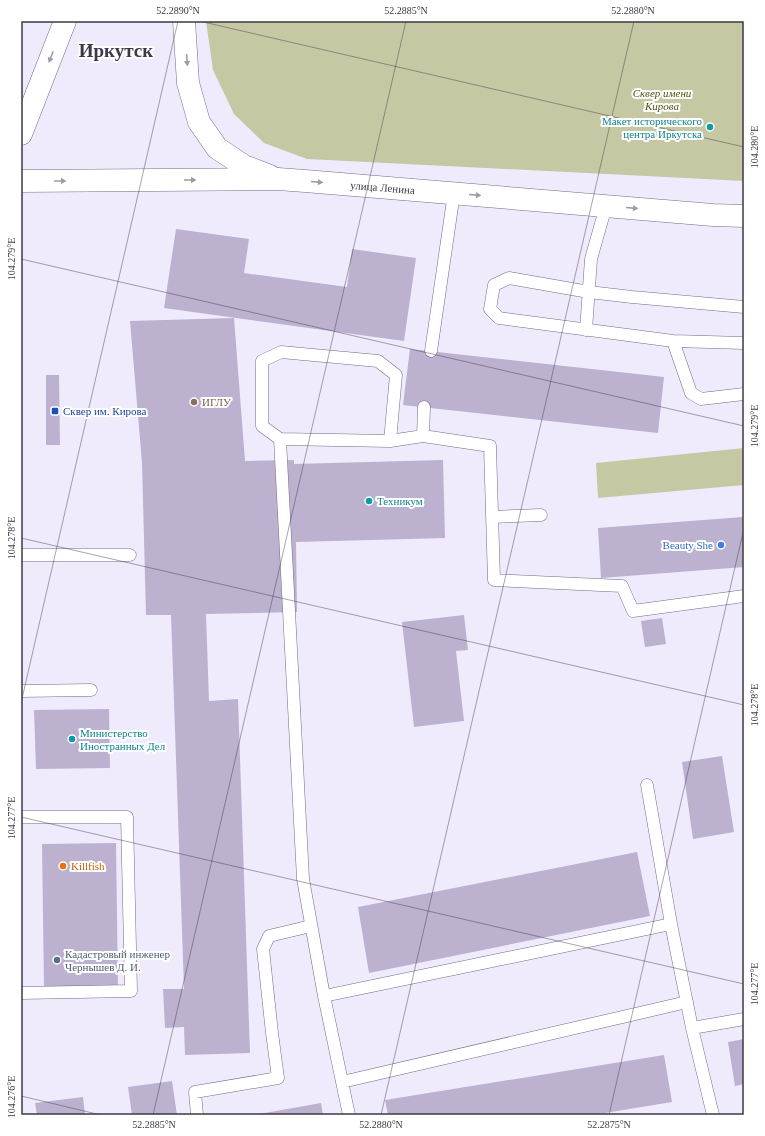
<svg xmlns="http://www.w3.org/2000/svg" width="765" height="1136" font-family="'Times New Roman',serif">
  <rect width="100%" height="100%" fill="#f0eafd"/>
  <path fill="#c6c8a4" d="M206,21H744V181L307,159L264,143L234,114L213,70Z
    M744,448V485L598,498L596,463Z"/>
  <path fill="#bcb2d0" d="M176,229L249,239L244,273L347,287L352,249L416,258L404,341L164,308Z
    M234,318L245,461L294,460V464L443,460L445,538L296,542L297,612L206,614L209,701L238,699L250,1053L185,1055L184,1027L165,1028L163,989H184L171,615H146L142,463L130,321Z
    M410,349L664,377L658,433L403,405Z
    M46,375H59L60,445H46Z
    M743,517L744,567L601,578L598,528Z
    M464,615L468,650L456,651L464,721L414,727L402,622Z
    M662,618L666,644L645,647L641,621Z
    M109,709L110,768L36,769L34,710Z
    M722,756L734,832L693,839L682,762Z
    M116,843L118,988L44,989L42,844Z
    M637,852L650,916L369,973L358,907Z
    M744,1039V1084L735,1086L728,1042Z
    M664,1055L672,1102L593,1115H388L385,1100Z
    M172,1081L177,1115H132L128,1087Z
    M83,1097L85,1115H37L35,1103Z
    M321,1103L323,1115H259V1114Z"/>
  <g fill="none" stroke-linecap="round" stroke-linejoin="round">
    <defs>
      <path id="service" d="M744,307L632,297L589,292L509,278L494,285L490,309L499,318L673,341L744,343
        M586,330L591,259L606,206
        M673,341L691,393L701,399L744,394
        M431,351L454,193
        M424,407L423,436L490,446L494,580L622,586L633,611L744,596
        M280,439L303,879L324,996
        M390,441L396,375L378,361L281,352L262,361V426L280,439L390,441L423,436
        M492,517L541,515
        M21,555H130
        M21,691L91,690
        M647,785L671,924
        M21,817H127L131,991L21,993
        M342,1082L687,1002
        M197,1115L195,1092L278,1078L272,1033L263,949L269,936L311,926
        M349,1115L324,996L671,924L692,1028
        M713,1115L692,1028L744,1019"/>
      <g id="secondary">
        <path d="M184,21L188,83L199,122L217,148L244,166L270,176"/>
        <path d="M21,134L65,21"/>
        <path id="s1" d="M21,181L278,179L305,181L713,215L744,216"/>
      </g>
    </defs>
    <use href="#service" stroke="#746a86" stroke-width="13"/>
    <use href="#secondary" stroke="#746a86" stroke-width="23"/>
    <use href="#service" stroke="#fff" stroke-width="12"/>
    <use href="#secondary" stroke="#fff" stroke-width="22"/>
  </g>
  <defs><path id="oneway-solid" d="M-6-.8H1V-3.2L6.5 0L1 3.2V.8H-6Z"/></defs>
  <g fill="#9e9ca2">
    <use href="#oneway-solid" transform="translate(51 57) rotate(111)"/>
    <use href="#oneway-solid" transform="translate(187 60) rotate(86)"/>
    <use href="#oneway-solid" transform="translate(190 180)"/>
    <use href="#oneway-solid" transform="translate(60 181)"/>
    <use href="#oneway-solid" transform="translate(317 182) rotate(5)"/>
    <use href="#oneway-solid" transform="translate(475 195) rotate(5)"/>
    <use href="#oneway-solid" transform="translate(632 208) rotate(5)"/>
  </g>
  <path fill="none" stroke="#3d3845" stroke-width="1" stroke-opacity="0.45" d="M199,21L744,147M21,259L744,426M21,538L744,705M21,703L178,21M21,817L744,984M21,1096L101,1115M153,1115L406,21M381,1115L634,21M609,1115L744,528"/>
  <g fill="#0f9aa8" stroke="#fff" stroke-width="1.5">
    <circle cx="710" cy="127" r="4"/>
    <circle cx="369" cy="501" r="4"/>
    <circle cx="72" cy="739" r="4"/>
  </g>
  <circle fill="#8d6e63" stroke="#fff" stroke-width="1.5" cx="194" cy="402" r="4"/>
  <rect fill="#1a4fb4" stroke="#fff" stroke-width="1.5" x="51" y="407" width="8" height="8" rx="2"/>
  <circle fill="#3f7fe0" stroke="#fff" stroke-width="1.5" cx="721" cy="545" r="4"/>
  <circle fill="#e8710a" stroke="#fff" stroke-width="1.5" cx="63" cy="866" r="4"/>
  <circle fill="#5c6f8a" stroke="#fff" stroke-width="1.5" cx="57" cy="960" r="4"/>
  <g text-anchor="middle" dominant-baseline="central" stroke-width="4" stroke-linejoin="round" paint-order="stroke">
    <g font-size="11" font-style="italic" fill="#50520e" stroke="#fff">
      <text x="662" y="93">Сквер имени<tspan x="662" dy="13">Кирова</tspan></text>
    </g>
    <g font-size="11" fill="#0d838f" stroke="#fff" text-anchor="start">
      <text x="702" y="121" text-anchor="end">Макет исторического<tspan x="702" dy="13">центра Иркутска</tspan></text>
      <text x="377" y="501">Техникум</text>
      <text x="80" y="733">Министерство<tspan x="80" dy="13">Иностранных Дел</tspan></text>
    </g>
    <g font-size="11" fill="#3d3845" stroke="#fff">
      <text stroke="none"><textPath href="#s1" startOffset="362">улица Ленина</textPath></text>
    </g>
    <g font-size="11" fill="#785e54" stroke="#fff" text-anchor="start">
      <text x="202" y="402">ИГЛУ</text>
    </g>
    <g font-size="11" fill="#164399" stroke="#fff" text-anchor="start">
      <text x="63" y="411">Сквер им. Кирова</text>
    </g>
    <g font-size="11" fill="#366cbe" stroke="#fff" text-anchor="end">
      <text x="713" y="545">Beauty She</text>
    </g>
    <g font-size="11" fill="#c56008" stroke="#fff" text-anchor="start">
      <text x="71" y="866">Killfish</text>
    </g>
    <g font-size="11" fill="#4e5e75" stroke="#fff" text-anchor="start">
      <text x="65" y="954">Кадастровый инженер<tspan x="65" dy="13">Чернышев Д. И.</tspan></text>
    </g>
    <g font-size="19" font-weight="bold" fill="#3d3845" stroke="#fff">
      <text x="116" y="50">Иркутск</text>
    </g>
  </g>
  <rect width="765" height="1136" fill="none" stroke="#ffffff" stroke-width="44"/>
  <rect x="22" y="22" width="721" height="1092" fill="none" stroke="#3d3845" stroke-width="1.5"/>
  <g font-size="10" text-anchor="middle" fill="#3d3845">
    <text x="178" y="14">52.2890°N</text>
    <text x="406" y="14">52.2885°N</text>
    <text x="633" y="14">52.2880°N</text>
    <text transform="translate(754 147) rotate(-90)" y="4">104.280°E</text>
    <text transform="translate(11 259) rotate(-90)" y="4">104.279°E</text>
    <text transform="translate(754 426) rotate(-90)" y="4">104.279°E</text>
    <text transform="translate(11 538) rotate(-90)" y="4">104.278°E</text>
    <text transform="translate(754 705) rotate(-90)" y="4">104.278°E</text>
    <text transform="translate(11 818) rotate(-90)" y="4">104.277°E</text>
    <text transform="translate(754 984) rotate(-90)" y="4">104.277°E</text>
    <text transform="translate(11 1097) rotate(-90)" y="4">104.276°E</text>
    <text x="154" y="1128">52.2885°N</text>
    <text x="381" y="1128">52.2880°N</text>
    <text x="609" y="1128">52.2875°N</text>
  </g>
</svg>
